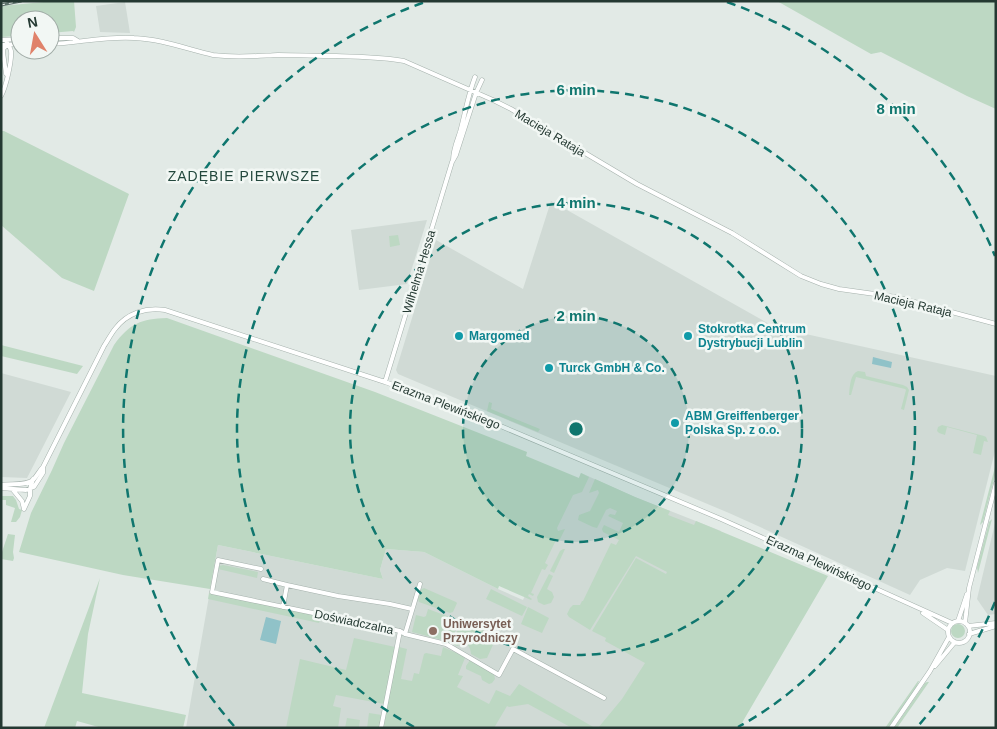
<svg xmlns="http://www.w3.org/2000/svg" width="997" height="729" font-family="Arial,sans-serif">
  <rect width="100%" height="100%" fill="#e2eae6"/>
  <path fill="#d0dad5" d="M125,2L130,33L100,32L96,6Z
    M551,201L771,325L774,321L792,331L996,376V447L965,571L947,568L920,580L910,595L729,513L398,374L396,370L436,240L523,289Z
    M427,220L407,284L359,290L351,230Z
    M1,373L71,392L27,478L1,477Z
    M581,473L635,497L721,531L610,728H186L218,545L383,579L380,570L386,549L424,552L498,589L523,600Z
    M996,519V614L988,615L977,599Z"/>
  <path fill="#bdd8c3" d="M54,1H74L76,27L74,32L73,31L50,33V20H20V36L1,37V6Z
    M777,1H996V109L967,96L881,52L871,54Z
    M1,131H4L129,194L94,291L62,278L1,225Z
    M398,235L400,245L390,247L389,236Z
    M167,318L375,392L527,452L526,456L579,478L581,473L589,477L582,492L573,495L557,528L558,531L565,529L559,541L556,540L545,563L548,565L545,570L542,569L531,593L534,594L533,596L529,594L528,596L532,599L531,600L499,586L498,589L424,552L386,549L380,570L383,579L218,545L210,589L123,575L19,552L31,513L52,470L64,443L114,345C130,323 141,319 167,318Z
    M1,345L83,366L77,374L1,356Z
    M858,371L865,372L866,376L903,385L907,387L909,390L904,410L901,409L906,390L905,389L856,377L851,395H849C850,386 850,374 858,371Z
    M489,402L492,403L491,409L540,429L538,432L487,411Z
    M942,425L984,436L986,437L988,442L984,441L981,455L973,453L977,435L947,427L945,435L939,433L937,431L938,427Z
    M996,463V472L983,522L980,525Z
    M595,479L635,497L670,511L668,515L694,525L696,521L828,576L739,728H598L622,699L645,663L605,641L606,638L592,631L636,558L666,574L667,572L636,556L590,630L569,617L567,614L570,608L573,605H580L582,601H583L611,543L616,545L619,540L603,532L602,529L604,525L619,532L623,523L608,516L610,514L615,515L617,511L610,508L606,510L597,528L593,527L578,520L579,515L590,511L599,493L598,490L589,493Z
    M1,496H13L16,500L19,509L22,510L20,517L16,522H11L15,508L6,505V500H1Z
    M992,519L978,573L977,567L989,522Z
    M8,534L15,535L13,552L14,558L13,561L1,559V555Z
    M563,549H565L554,573L550,571L560,551Z
    M223,565L258,572L257,578L218,569L219,566Z
    M549,574L553,576L547,589L552,592L554,597L551,603L544,605L538,602L537,597Z
    M100,578L88,634L82,693L186,715L183,728H102L77,721L75,728H44Z
    M424,588L456,602L457,603L453,612L450,613L419,602L418,599L420,590Z
    M491,589L527,607L522,616L486,599Z
    M209,593L337,620L336,625L334,626L335,623L320,620L319,623L208,599Z
    M528,607L549,618L542,633L521,624Z
    M428,609L460,621L450,642L412,632L416,615L424,617L426,616Z
    M462,622L497,636L487,658L480,659L471,654C470,644 466,642 457,646L451,643Z
    M951 631a7 7 0 1 1 14 0a7 7 0 1 1-14 0Z
    M354,638L395,647L384,704L336,695L333,706L341,708L338,728H286L300,659L346,670Z
    M399,647L407,649L401,679L412,681L414,673L419,674L424,654L426,653L441,656L443,647L461,655L465,658L458,675L463,676L457,687L489,704L496,690L510,696L519,684L595,728H572L528,704L509,707L507,706L494,728H383Z
    M470,660H472L494,674L495,679L492,683L489,684L482,680L481,676L466,669V666Z
    M918,681H919L916,688L888,728H885Z
    M927,682H929L897,728H894L925,683Z
    M369,713L382,715L379,728H367Z
    M347,718L360,720L359,728H345Z"/>
  <path fill="#90c2c8" d="M873,357L892,362L891,368L872,364Z
    M266,617L281,621L276,644L260,640Z"/>
  <g fill="none" stroke-linecap="round" stroke-linejoin="round">
    <defs>
      <path id="street" d="M50,38H73L78,41
        M1,40L20,39
        M50,44C78,43 106,36 134,38C161,39 187,49 213,55C235,58 256,56 278,55C297,55 317,56 336,56C359,57 382,57 404,61L493,100L511,109L637,184L732,233L801,276L821,284L839,289L896,297L996,324
        M1,45L20,44
        M6,74L3,52V49L7,45
        M1,96C6,87 12,61 11,51C10,46 7,45 6,40
        M453,160C453,150 457,141 460,132C465,114 468,95 475,77
        M385,382L452,162L456,155L476,93L482,80
        M1,485C11,483 25,486 33,480C37,476 39,471 43,467L104,346C108,340 111,334 115,329C127,313 146,307 165,310L385,382L472,414L721,519L952,623
        M1,488L26,490L34,487L43,473V467
        M13,490L22,501L24,509
        M24,509L30,496V489L33,479
        M261,569L218,560L212,592L400,631L381,728
        M263,579L287,585
        M283,607L287,585L338,596L390,604L412,609
        M923,613L948,630
        M958,621L967,594
        M948 632a11 11 0 1 1 22 0a11 11 0 1 1-22 0Z
        M965,623L969,588L996,483
        M968,626L996,623
        M400,631L405,634L446,644L499,675L513,649L604,698
        M405,634L420,584
        M969,634L996,626
        M935,666L955,642
        M891,728L930,671L949,637"/>
    </defs>
    <use href="#street" stroke="#a5b1ac" stroke-width="5"/>
    <use href="#street" stroke="#fff" stroke-width="4"/>
    <defs>
      <path id="rail" d="M1,5L21,1"/>
    </defs>
    <use href="#rail" stroke="#5f746d" stroke-width="3"/>
    <use href="#rail" stroke="#f2f7f4" stroke-width="1" stroke-dasharray="4" stroke-linecap="butt"/>
  </g>
  <circle cx="576" cy="429" r="113" fill="#0f766e" fill-opacity=".12"/>
  <g fill="none" stroke="#0f766e" stroke-width="2.5" stroke-dasharray="9 6">
    <circle cx="576" cy="429" r="113"/>
    <circle cx="576" cy="429" r="226"/>
    <path d="M414 727A339 339 0 1 1 738 727"/>
    <path d="M995 602A453 453 0 0 1 918 726M234 726A453 453 0 0 1 425 2M727 2A453 453 0 0 1 995 256"/>
  </g>
  <g fill="#0f9aa8" stroke="#f2f7f4" stroke-width="2">
    <circle cx="459" cy="336" r="5"/>
    <circle cx="688" cy="336" r="5"/>
    <circle cx="549" cy="368" r="5"/>
    <circle cx="675" cy="423" r="5"/>
  </g>
  <circle fill="#8d6e63" stroke="#f2f7f4" stroke-width="2" cx="433" cy="631" r="5"/>
  <g text-anchor="middle" dominant-baseline="central" stroke-width="5" stroke-linejoin="round" paint-order="stroke">
    <g font-size="12" fill="#243932" stroke="#f2f7f4">
      <text transform="translate(550 133) rotate(31)">Macieja Rataja</text>
      <text transform="translate(419 272) rotate(-73)">Wilhelma Hessa</text>
      <text transform="translate(913 304) rotate(13)">Macieja Rataja</text>
      <text transform="translate(446 405) rotate(21)">Erazma Plewińskiego</text>
      <text transform="translate(819 563) rotate(25)">Erazma Plewińskiego</text>
      <text transform="translate(354 622) rotate(12)">Doświadczalna</text>
    </g>
    <g font-size="12" font-weight="bold" fill="#0d838f" stroke="#f2f7f4" text-anchor="start">
      <text x="698" y="329">Stokrotka Centrum<tspan x="698" dy="14">Dystrybucji Lublin</tspan></text>
      <text x="469" y="336">Margomed</text>
      <text x="559" y="368">Turck GmbH &amp; Co.</text>
      <text x="685" y="416">ABM Greiffenberger<tspan x="685" dy="14">Polska Sp. z o.o.</tspan></text>
    </g>
    <g font-size="12" font-weight="bold" fill="#785e54" stroke="#f2f7f4" text-anchor="start">
      <text x="443" y="624">Uniwersytet<tspan x="443" dy="14">Przyrodniczy</tspan></text>
    </g>
    <g font-size="14" letter-spacing="1" fill="#23483d" stroke="#f2f7f4">
      <text x="244" y="176">ZADĘBIE PIERWSZE</text>
    </g>
  </g>
  <circle cx="576" cy="429" r="8" fill="#0f766e" stroke="#f2f7f4" stroke-width="2.5"/>
  <g font-size="15" text-anchor="middle" font-weight="bold" fill="#0f766e" stroke="#f2f7f4" stroke-width="5" stroke-linejoin="round" paint-order="stroke">
    <text x="576" y="95">6 min</text>
    <text x="896" y="114">8 min</text>
    <text x="576" y="208">4 min</text>
    <text x="576" y="321">2 min</text>
  </g>
  <rect width="997" height="729" fill="none" stroke="#243932" stroke-width="5"/>
  <g transform="translate(35 35) rotate(349)"><circle r="24" fill="#f2f7f4" stroke="#a0aba6"/>
  <path d="M0-4L9 19L0 12L-9 19Z" fill="#e0826a"/>
  <text y="-8" font-size="14" font-weight="bold" text-anchor="middle" fill="#243932">N</text>
  </g>
</svg>
